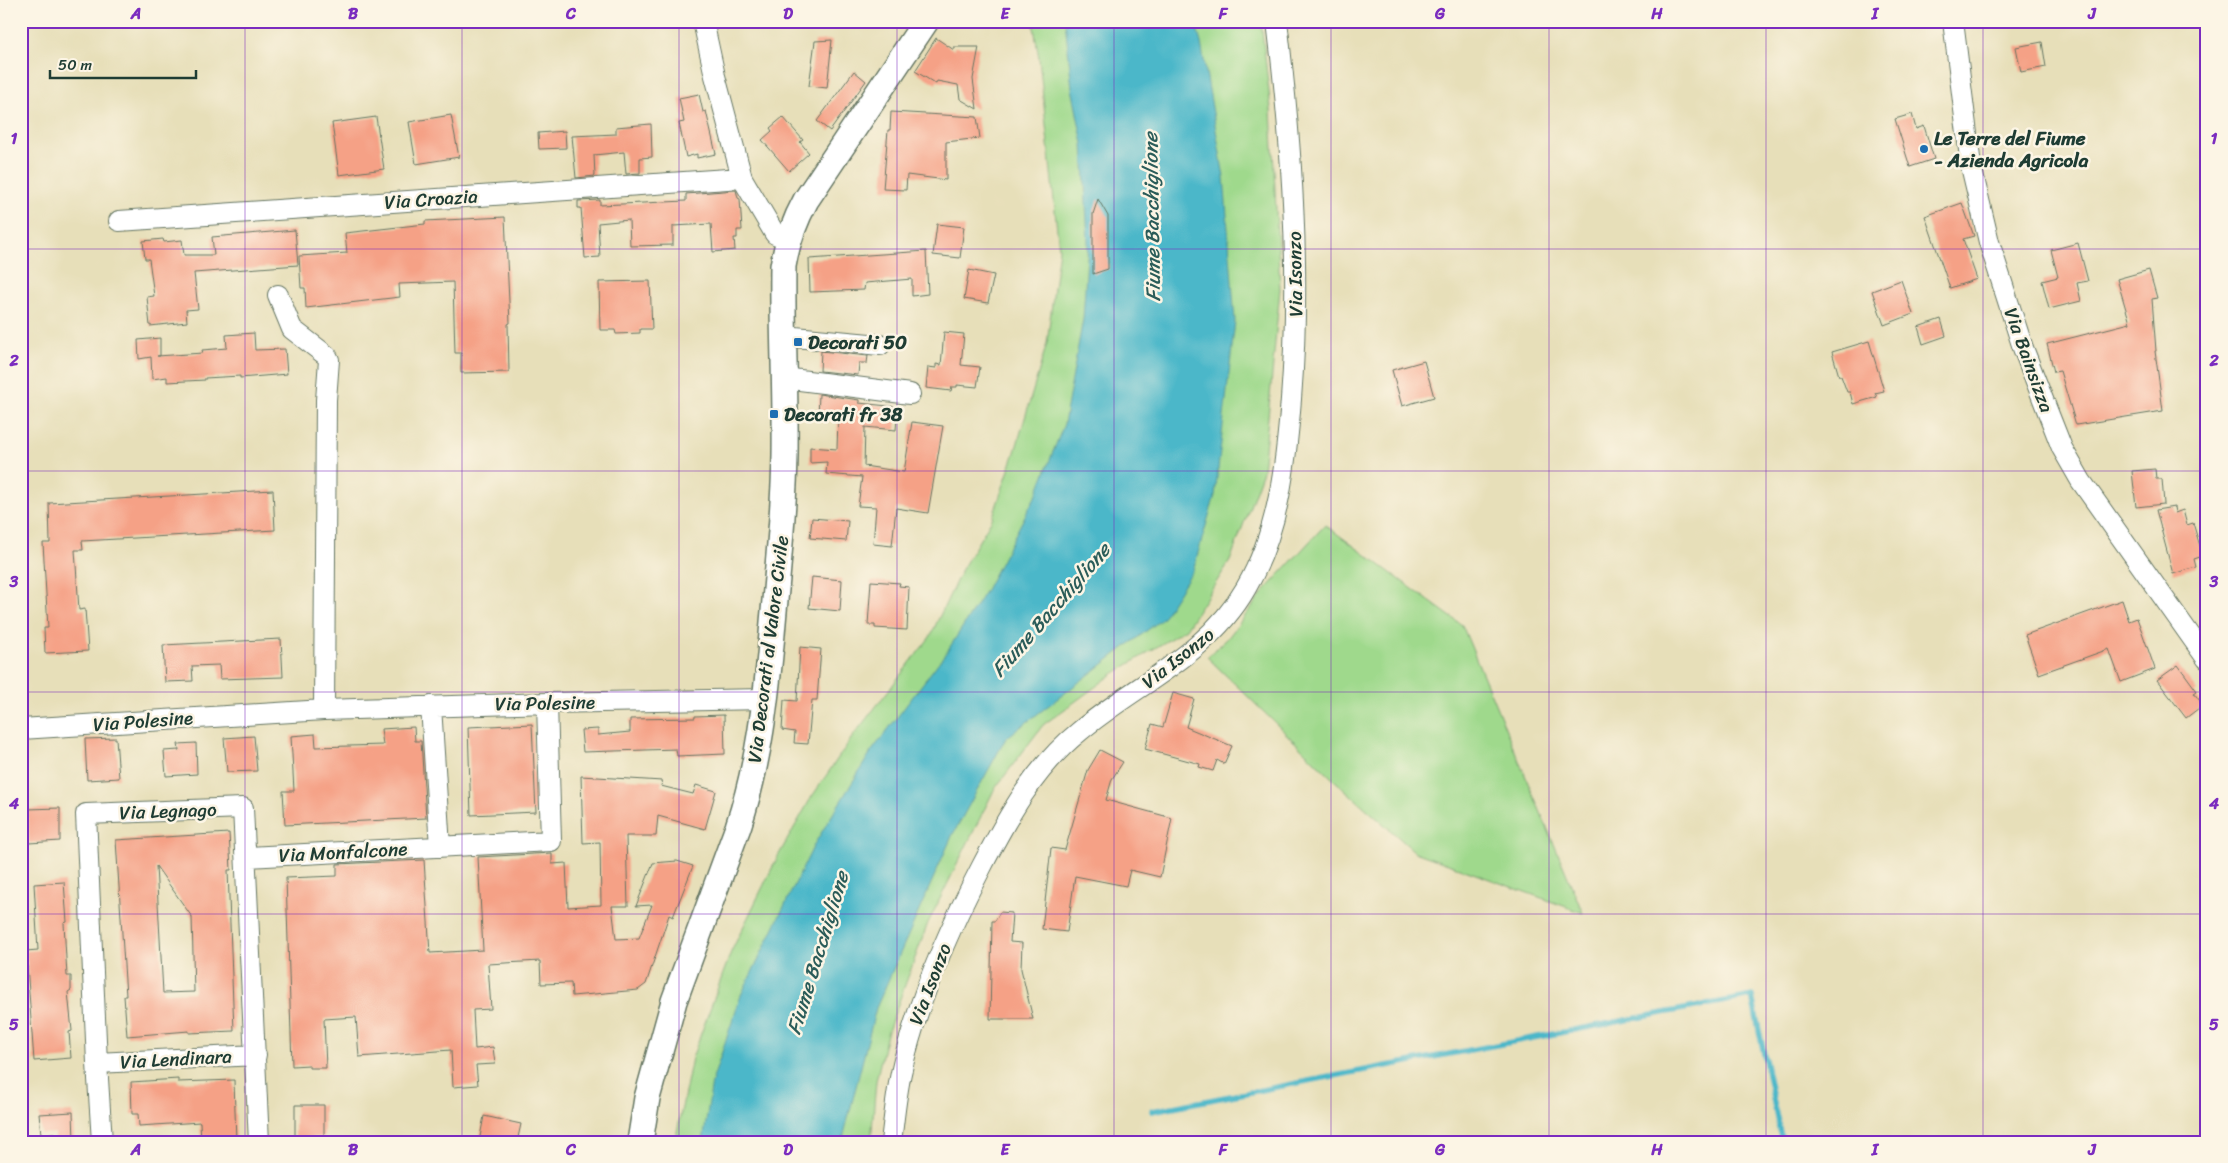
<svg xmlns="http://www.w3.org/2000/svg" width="2228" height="1163" font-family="Sriracha,sans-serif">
  <rect width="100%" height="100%" fill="#fcf5e5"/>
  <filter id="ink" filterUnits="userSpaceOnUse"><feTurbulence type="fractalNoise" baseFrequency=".02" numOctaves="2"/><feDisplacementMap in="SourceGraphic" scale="10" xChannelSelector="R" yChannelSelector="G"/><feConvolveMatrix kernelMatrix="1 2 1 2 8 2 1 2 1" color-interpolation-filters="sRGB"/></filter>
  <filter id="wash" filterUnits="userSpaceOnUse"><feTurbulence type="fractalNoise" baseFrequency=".0096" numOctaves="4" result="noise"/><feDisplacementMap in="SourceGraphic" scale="20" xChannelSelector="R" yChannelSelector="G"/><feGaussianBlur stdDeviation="1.12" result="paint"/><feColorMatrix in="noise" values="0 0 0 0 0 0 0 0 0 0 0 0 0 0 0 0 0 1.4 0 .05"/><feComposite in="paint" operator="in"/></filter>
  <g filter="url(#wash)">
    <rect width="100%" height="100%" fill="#e7dfb9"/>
    <path fill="#9fd98c" stroke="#5f8b60" d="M1033,21H1261L1271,110L1280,289L1263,471L1230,561L1186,629L1113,674L1043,725L994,790L928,923L887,1034L876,1081L871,1142H675L692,1058L731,952L777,858L811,798L853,736L930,637L961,571L992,519L1015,452L1047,343L1059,249L1039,58Z
      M1325,525L1462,625L1583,913L1415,852L1334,780L1207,657L1227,639L1264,591Z"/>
    <path fill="#4cb7c9" stroke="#367a7e" d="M1065,21H1195L1201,43L1224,177L1235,321L1215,495L1193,570L1162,619L1006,738L952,836L876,1008L842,1142H703L712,1082L741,995L815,843L871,752L948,650L986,590L1037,493L1064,424L1083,319L1088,243L1083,144L1072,88Z"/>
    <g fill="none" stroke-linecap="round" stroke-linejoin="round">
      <path stroke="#4cb7c9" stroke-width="5.5" d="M1152,1111L1752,996L1782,1142"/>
    </g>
    <g id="blocks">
      <path fill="#f5a186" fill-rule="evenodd" d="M936,38L954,50V47H979L973,79L977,109L960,99L958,85L937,81L936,84L915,71Z
        M832,40L827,88L809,86L815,41Z
        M2042,42L2046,67L2021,72L2016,47Z
        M854,71L866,81L830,131L817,121Z
        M699,94L703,112L706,111L716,154L697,158V154L686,157L679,123L684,122L679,98Z
        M891,112L977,117L980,138L946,142V180L907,175L906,190L883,189L888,130H890Z
        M1912,114L1916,129L1924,126L1934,159L1910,167L1895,119Z
        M451,115L459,157L416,164L409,122Z
        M376,117L384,169L339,175L332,123Z
        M783,117L803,140L800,142L809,153L789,171L762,140L772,131L770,128Z
        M651,124L652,157L640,158V173L626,174L624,152L594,155L595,176L576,178L572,136L616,134V127Z
        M565,131L566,148L539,149L538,133Z
        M736,190L738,198L740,199L742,230H737V238H734L735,250L713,252L711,224L673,226V245L630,246L629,220L598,223L600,257L585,258L581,208H578V201L600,200V205L686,201V194Z
        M1098,199L1108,216V269L1093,274V214Z
        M1962,203L1974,236L1963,239L1977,279L1950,288L1925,216Z
        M505,217L510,323L508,324L509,372L461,373V353H455L453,282L399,284L400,297L306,308L305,288H301L299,256L347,253L345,233L425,224V221Z
        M937,224L964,227L960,258L933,255Z
        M295,230L298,265L194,273L198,309L186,310L187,322L150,326L147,297L154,296L149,259H145L143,241L163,239L164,242L182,240L184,255H214L212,237Z
        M2078,243L2088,281L2077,283L2081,301L2049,309L2042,281L2058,277L2051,250Z
        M926,251L928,294L912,296V279L865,283L864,290L810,292L809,259Z
        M969,270L994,275L988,303L964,299Z
        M2149,270L2157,298L2152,299L2156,351H2155L2163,411L2076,425L2060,371L2054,372L2047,344L2130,323L2117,279Z
        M1901,280L1913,314L1884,325L1872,291Z
        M650,281L652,329H640V333L616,334L615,330H600L599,282Z
        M1941,319L1946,336L1923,344L1918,327Z
        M944,332L964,334L961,365L980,367L977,387L957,385V387H952L951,391L926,388L928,367L936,368V364L941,365Z
        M254,333L255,350L285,349L287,374L240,378V376L205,378V380L167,382V377L152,379L151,357L139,359L138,340L160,338V356H157L203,353L202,350L227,348L226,335Z
        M1869,341L1884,391L1875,393L1877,397L1853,404L1850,392H1847L1841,376H1839L1832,352Z
        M821,351L868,356L867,363H859L858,375L820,371Z
        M1424,361L1434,397L1402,406L1392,370Z
        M819,394L859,400V403L898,407L896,430L865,427L864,466L904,472L912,422L943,426L928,513L896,508L892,546L873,544L876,507L858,506L862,477L826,474L827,462L810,463V447L837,449L838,418L818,417Z
        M2155,469L2156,479H2162L2164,504L2136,507L2132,471Z
        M273,490L275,530L82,541L83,550H75L79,610L85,609L88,651L45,653L44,628H48L43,543H50L49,503Z
        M2174,507L2175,513L2183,510L2187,525L2193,523L2203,556L2194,559L2196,567L2173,574L2156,510Z
        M812,518L848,521L846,541L810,538Z
        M812,577L842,580L840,611L809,608Z
        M871,581L900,583L899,586L909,587L907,630L875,628V625H868Z
        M2122,600L2129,621L2137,618L2155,669L2121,682L2109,649L2039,674L2025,635Z
        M281,639L283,677L220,679L219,665L192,666L193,681L165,682L163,645Z
        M800,647L821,649L817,700H812L808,744L794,743L795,732L782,730L784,700L797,701Z
        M2178,665L2197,691L2194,693L2203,705L2186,718L2157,680Z
        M1173,693L1194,699L1186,727L1232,746L1224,764L1217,760L1213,771L1199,767L1200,764L1145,749L1152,724L1163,727Z
        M724,715L725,754L677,756L676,749L583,752L581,730L598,729V735L630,732V719L695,718V716Z
        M532,724L536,812L471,815L468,727Z
        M414,727L415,741H421L426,818L285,825L283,791H294L291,736L315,734L316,747L383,745L381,729Z
        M254,736L257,771L227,772L224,738Z
        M116,738L119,778L87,780L85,739Z
        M196,743L197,774L166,776L164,751L179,750L178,744Z
        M1100,750L1123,762L1112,779L1106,800L1172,818L1160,877L1130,870L1126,886L1075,876L1067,932L1042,929L1051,848L1065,850L1088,770Z
        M581,776L662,781L661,786L693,794L696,785L716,791L705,829L658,816L656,836H626L628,906H612L616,939L639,938L652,905L636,906L653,863L677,861L693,866L673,917L669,915L646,984L638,990L572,996L571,983L541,984L540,961L488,964L491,1009L473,1010L475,1049L493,1047L495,1064L476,1065L478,1085L453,1087L451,1050L359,1057L356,1017L324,1019L326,1068H309V1065L292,1066L286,878L337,876V864L424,860L430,953L483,950L478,857L552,853V864L566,863L568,907L601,905L600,842L583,843Z
        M60,808V841L29,843L28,809Z
        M229,833L231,870H228L234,1031L189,1033V1031L127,1036L124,996H126L116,840ZM156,866L192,917L194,992L163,993Z
        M64,882L67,922L64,923L67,976H71V990L68,992L72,1031L69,1032L71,1058L34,1061L26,951L38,950L34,884Z
        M1000,912L1012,913L1010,942L1022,943L1021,969L1033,1019H990L992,921H995Z
        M178,1079V1082L234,1080L236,1142H201L200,1122L139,1126L138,1114H132L131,1082Z
        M295,1105H324V1137L295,1138Z
        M73,1112L74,1142H55V1133L41,1134L39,1114Z
        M484,1116L521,1124L517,1142H479Z"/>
    </g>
  </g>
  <g filter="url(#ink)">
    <use href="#blocks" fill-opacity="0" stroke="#657663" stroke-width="1"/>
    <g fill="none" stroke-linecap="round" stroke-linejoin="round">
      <defs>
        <path id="minor" d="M703,21L715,76L742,178L775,234L789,239
          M1953,21L1971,166L1989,242L2023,348L2051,420L2062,448L2081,481L2207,659
          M119,221L742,178
          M278,295L292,329L327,356L329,360L326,400L324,710
          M784,336L880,345
          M784,378L910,394
          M431,706L440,847
          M21,729L324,710L547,703L766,699
          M247,857L551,841L547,703
          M97,1063L256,1055
          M102,1142L97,1063L86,814L243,808L259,1142
          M891,1142C894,1119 896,1096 901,1073C917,1001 947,933 981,868C1008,816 1034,768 1080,731C1136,684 1208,655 1246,588C1279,531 1286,464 1291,399C1301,273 1292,147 1277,21"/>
        <path id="tertiary" d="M640,1142L647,1098L674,1001L738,827C759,764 766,700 772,634C777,574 784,516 785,456C786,393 782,329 783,266C787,242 794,222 806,200L926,21"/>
      </defs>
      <use href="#minor" stroke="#657663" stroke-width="22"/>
      <use href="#tertiary" stroke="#657663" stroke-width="28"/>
      <use href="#minor" stroke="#fff" stroke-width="20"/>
      <use href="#tertiary" stroke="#fff" stroke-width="25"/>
    </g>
  </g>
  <path fill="none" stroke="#7b2cbf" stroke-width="1" stroke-opacity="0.55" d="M245,21V1142M462,21V1142M679,21V1142M897,21V1142M1114,21V1142M1331,21V1142M1549,21V1142M1766,21V1142M1983,21V1142M21,249H2207M21,471H2207M21,692H2207M21,914H2207"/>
  <g fill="#1f6fb2" stroke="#fcf5e5" stroke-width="2">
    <circle cx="1924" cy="149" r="5"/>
    <rect x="793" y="337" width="10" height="10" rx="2.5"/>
    <rect x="769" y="409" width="10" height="10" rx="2.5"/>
  </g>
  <g text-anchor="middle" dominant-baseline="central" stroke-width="5" stroke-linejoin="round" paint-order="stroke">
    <g font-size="19" font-weight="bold" fill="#1f3d34" stroke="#fcf5e5" text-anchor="start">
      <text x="1934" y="138">Le Terre del Fiume<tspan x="1934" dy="22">- Azienda Agricola</tspan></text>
      <text x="808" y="342">Decorati 50</text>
      <text x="784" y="414">Decorati fr 38</text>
    </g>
    <g font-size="19" fill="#1f3d34" stroke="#fcf5e5">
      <text transform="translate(431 199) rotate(-4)">Via Croazia</text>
      <text transform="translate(1295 274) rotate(-91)">Via Isonzo</text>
      <text transform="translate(2029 360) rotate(70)">Via Bainsizza</text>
      <text transform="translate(768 649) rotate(-83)">Via Decorati al Valore Civile</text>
      <text transform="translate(1178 658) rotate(-38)">Via Isonzo</text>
      <text transform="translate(545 703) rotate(-1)">Via Polesine</text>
      <text transform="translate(143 721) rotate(-4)">Via Polesine</text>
      <text transform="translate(168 811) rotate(-2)">Via Legnago</text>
      <text transform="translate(343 852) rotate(-3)">Via Monfalcone</text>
      <text transform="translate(930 984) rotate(-69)">Via Isonzo</text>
      <text transform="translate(176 1059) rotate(-3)">Via Lendinara</text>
    </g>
    <g font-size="20" font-style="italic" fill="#2a5c59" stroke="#fcf5e5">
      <text transform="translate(1152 217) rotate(-91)">Fiume Bacchiglione</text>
      <text transform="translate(1051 610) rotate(-49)">Fiume Bacchiglione</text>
      <text transform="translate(818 953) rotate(-73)">Fiume Bacchiglione</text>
    </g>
  </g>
  <rect width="2228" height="1163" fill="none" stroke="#fcf5e5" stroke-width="55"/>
  <path d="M50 70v8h146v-8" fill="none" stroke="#1f3d34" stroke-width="2.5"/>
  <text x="58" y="70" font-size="15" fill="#1f3d34" stroke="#fcf5e5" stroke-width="4" paint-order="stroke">50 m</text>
  <rect x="28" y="28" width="2172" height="1108" fill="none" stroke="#7b2cbf" stroke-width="2"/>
  <g font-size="16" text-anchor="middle" font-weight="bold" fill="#7b2cbf">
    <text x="136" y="19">A</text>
    <text x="353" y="19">B</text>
    <text x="571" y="19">C</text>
    <text x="788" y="19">D</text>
    <text x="1005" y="19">E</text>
    <text x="1223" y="19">F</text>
    <text x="1440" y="19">G</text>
    <text x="1657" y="19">H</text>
    <text x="1875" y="19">I</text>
    <text x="2092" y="19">J</text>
    <text x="14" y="144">1</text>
    <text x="2214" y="144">1</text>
    <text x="14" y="366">2</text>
    <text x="2214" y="366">2</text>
    <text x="14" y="587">3</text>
    <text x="2214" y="587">3</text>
    <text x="14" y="809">4</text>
    <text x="2214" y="809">4</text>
    <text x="14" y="1030">5</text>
    <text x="2214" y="1030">5</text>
    <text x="136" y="1155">A</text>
    <text x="353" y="1155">B</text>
    <text x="571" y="1155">C</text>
    <text x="788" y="1155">D</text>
    <text x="1005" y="1155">E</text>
    <text x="1223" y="1155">F</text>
    <text x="1440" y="1155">G</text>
    <text x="1657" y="1155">H</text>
    <text x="1875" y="1155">I</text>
    <text x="2092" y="1155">J</text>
  </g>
</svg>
